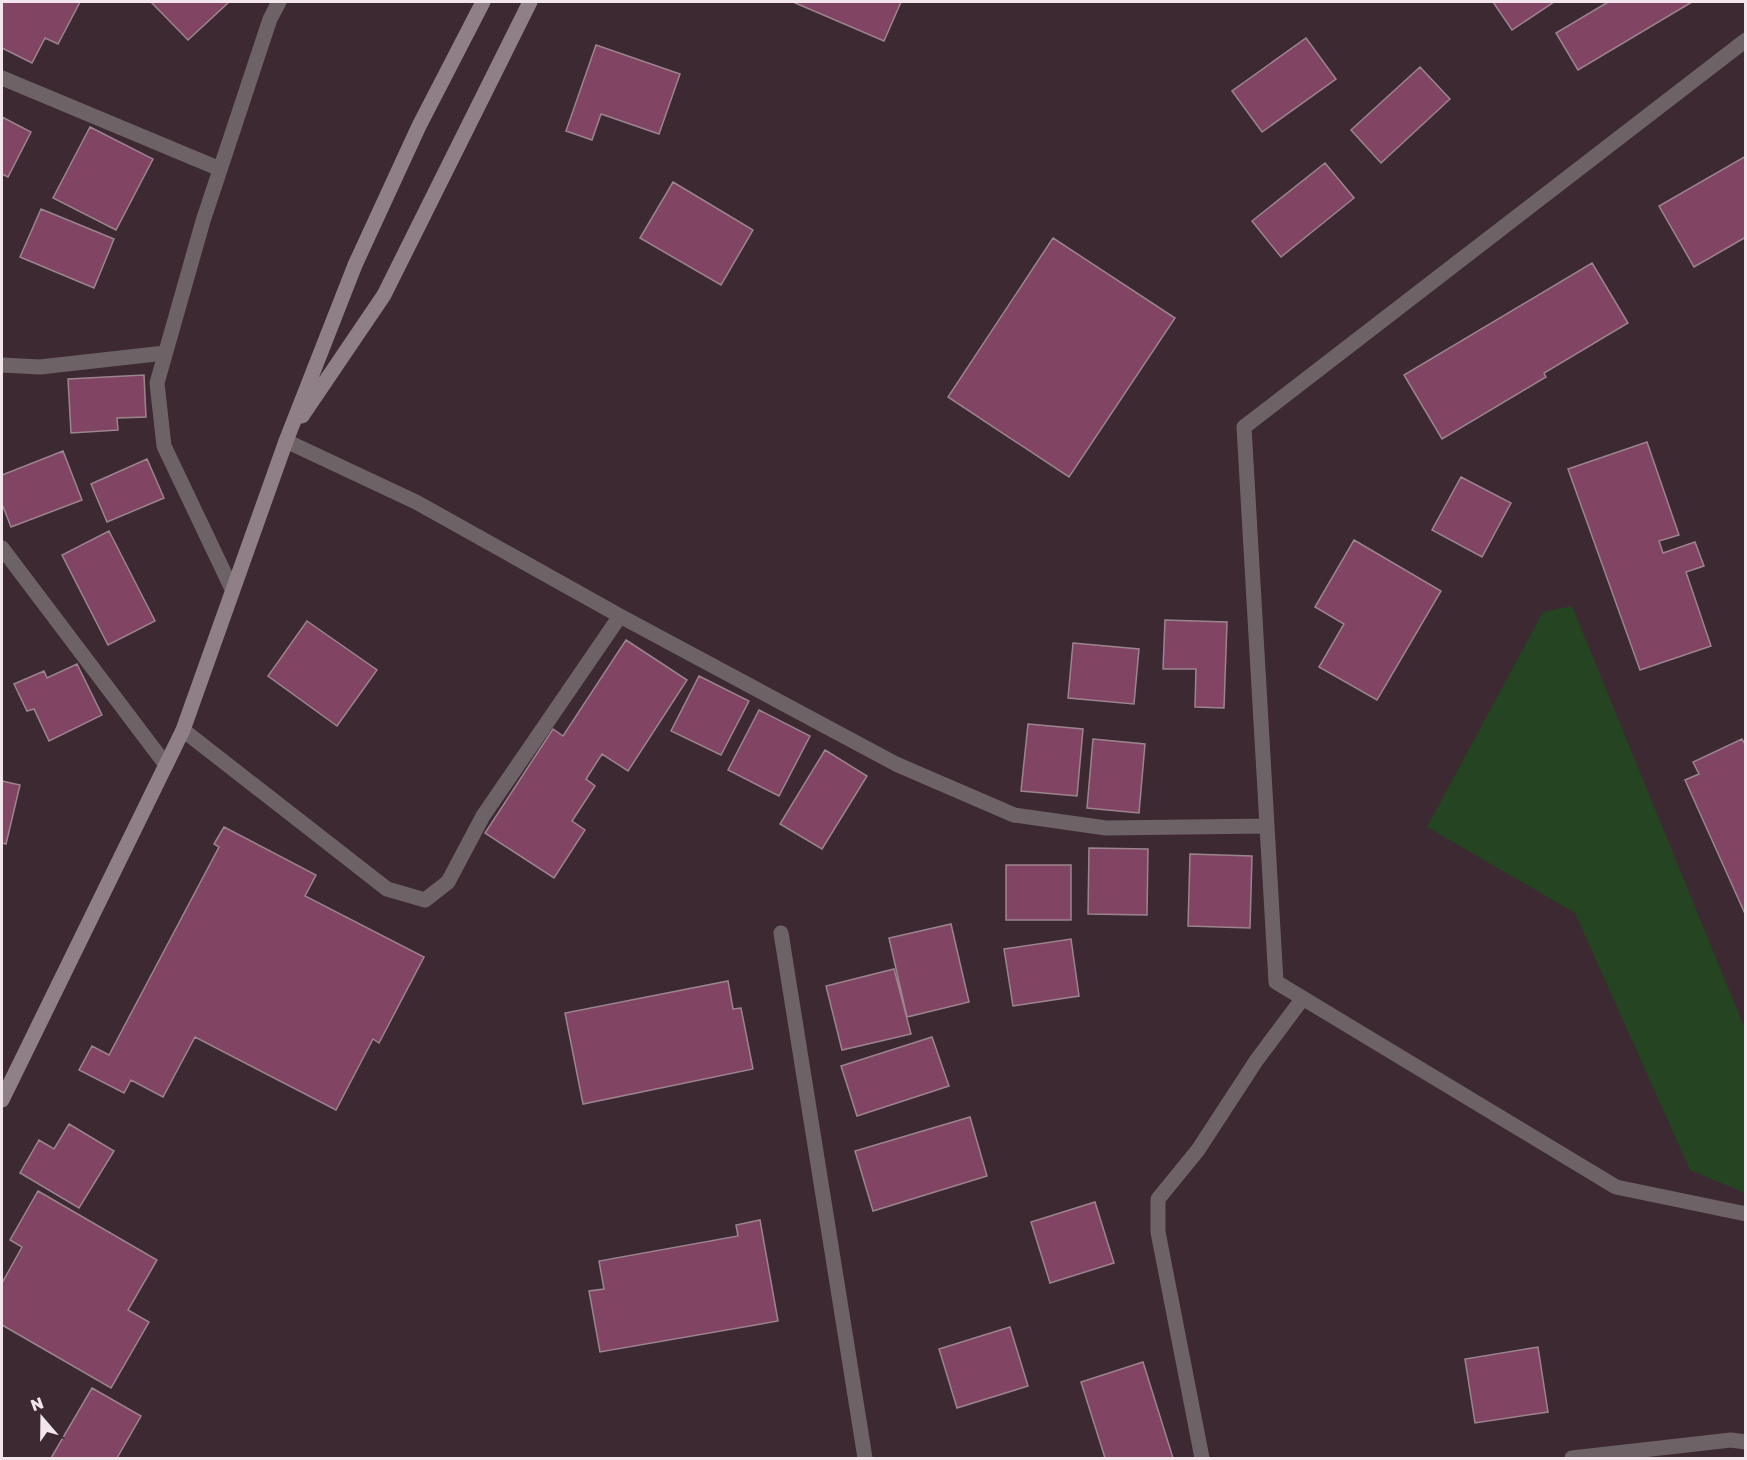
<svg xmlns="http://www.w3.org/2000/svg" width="1747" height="1460" font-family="'Golos Text',sans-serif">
  <rect width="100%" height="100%" fill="#3d2932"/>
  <path fill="#254421" d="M1572,606L1745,1029V1193L1690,1170L1575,913L1427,827L1543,612Z"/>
  <path fill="#824463" stroke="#9c848e" stroke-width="1.5" d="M2,2H80L58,44L45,38L32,63L2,48Z
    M151,2H229L188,40Z
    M793,2H901L884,41Z
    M1493,2H1554L1512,30Z
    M1608,2H1692L1578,70L1556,33Z
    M1306,38L1336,79L1262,132L1232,91Z
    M596,45L680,74L659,134L601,114L592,140L566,131Z
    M1420,67L1450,99L1381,163L1351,130Z
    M2,117L31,132L8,177L2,174Z
    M90,127L153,159L116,230L53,198Z
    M1746,156V237L1694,267L1659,206Z
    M1325,163L1354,198L1281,257L1252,221Z
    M673,182L753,230L721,285L640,238Z
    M41,209L114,239L94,288L20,257Z
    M1053,238L1175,318L1069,477L948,397Z
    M1592,263L1628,323L1544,373L1546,377L1442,439L1404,375Z
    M144,375L146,417L117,418L118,430L71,433L68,379Z
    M1647,442L1679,535L1659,541L1663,553L1695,542L1704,566L1686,572L1711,646L1640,670L1568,469Z
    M63,451L82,500L11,527L2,504V475Z
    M147,459L164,498L107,522L91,484Z
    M1461,477L1511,503L1482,557L1432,530Z
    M109,531L155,621L108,645L62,555Z
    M1354,540L1441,591L1377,700L1319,667L1344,624L1315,607Z
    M1165,620L1227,622L1224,708L1195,707L1196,669H1163Z
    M307,621L377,670L337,726L268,676Z
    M626,640L687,680L628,771L602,754L586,779L595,786L572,821L585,830L554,878L485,833L553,729L563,736Z
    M1073,643L1139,649L1134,704L1068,698Z
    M77,664L102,715L49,741L34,709L27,711L14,684L44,671L47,678Z
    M699,676L749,701L721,755L671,731Z
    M759,710L810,736L779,796L728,770Z
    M1028,724L1083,729L1077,796L1021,791Z
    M1093,739L1145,744L1139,813L1087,808Z
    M1742,739L1746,746V916L1685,780L1699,774L1693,762Z
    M825,750L867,776L822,849L780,824Z
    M2,781L20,785L6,844L2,843Z
    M224,827L316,875L305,896L424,957L379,1043L373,1039L336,1110L195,1037L163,1097L131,1080L124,1093L79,1070L92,1046L109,1055L219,847L214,844Z
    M1089,848L1148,849L1147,915L1088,914Z
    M1190,854L1252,856L1250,928L1188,926Z
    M1006,865H1071V920H1006Z
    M951,924L969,1002L907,1017L889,938Z
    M1071,939L1079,996L1013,1006L1004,949Z
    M894,969L911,1034L842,1050L826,986Z
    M728,981L733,1009L741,1008L753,1069L583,1104L565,1013Z
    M932,1037L949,1086L857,1116L841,1066Z
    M970,1117L987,1176L873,1211L855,1151Z
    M69,1124L114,1151L79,1208L20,1173L39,1140L54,1149Z
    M38,1191L157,1260L128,1310L149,1322L111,1388L2,1325V1283L22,1247L10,1240Z
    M1095,1202L1114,1263L1050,1283L1031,1222Z
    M760,1220L778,1321L600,1352L589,1291L604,1289L599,1261L738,1236L736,1225Z
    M1010,1327L1028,1386L957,1408L939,1349Z
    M1538,1347L1548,1412L1475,1423L1465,1359Z
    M1143,1362L1173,1458H1105L1081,1382Z
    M92,1388L141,1416L117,1458H51Z"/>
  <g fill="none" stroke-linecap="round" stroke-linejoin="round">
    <path stroke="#6d6367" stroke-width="15" d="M1746,40L1244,427L1276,982L1616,1187L1746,1214
      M2,78L220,169
      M2,365L40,367L165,353
      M286,441L416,502L620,616L896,764L1014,815L1106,828L1267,826
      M2,548L166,765
      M232,589L164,446L157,383L203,221L270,19L279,2
      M183,730L387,889L425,900L448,882L483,816L620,616
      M781,933L865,1458
      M1202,1458L1158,1232V1199L1198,1150L1256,1061L1303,998
      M1572,1458L1731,1440L1746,1442"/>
    <path stroke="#8f7f86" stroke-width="15" d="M302,416L384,295L530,2
      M2,1100L183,730L286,441L355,265L419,126L483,2"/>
  </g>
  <rect width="1747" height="1460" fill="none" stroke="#f2e5eb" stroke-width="6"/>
  <g transform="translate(42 1418) rotate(340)" stroke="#3d2932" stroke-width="4.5" paint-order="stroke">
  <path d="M0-4.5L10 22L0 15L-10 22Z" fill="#f2e5eb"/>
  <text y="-9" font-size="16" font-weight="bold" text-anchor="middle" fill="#f2e5eb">N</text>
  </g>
</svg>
